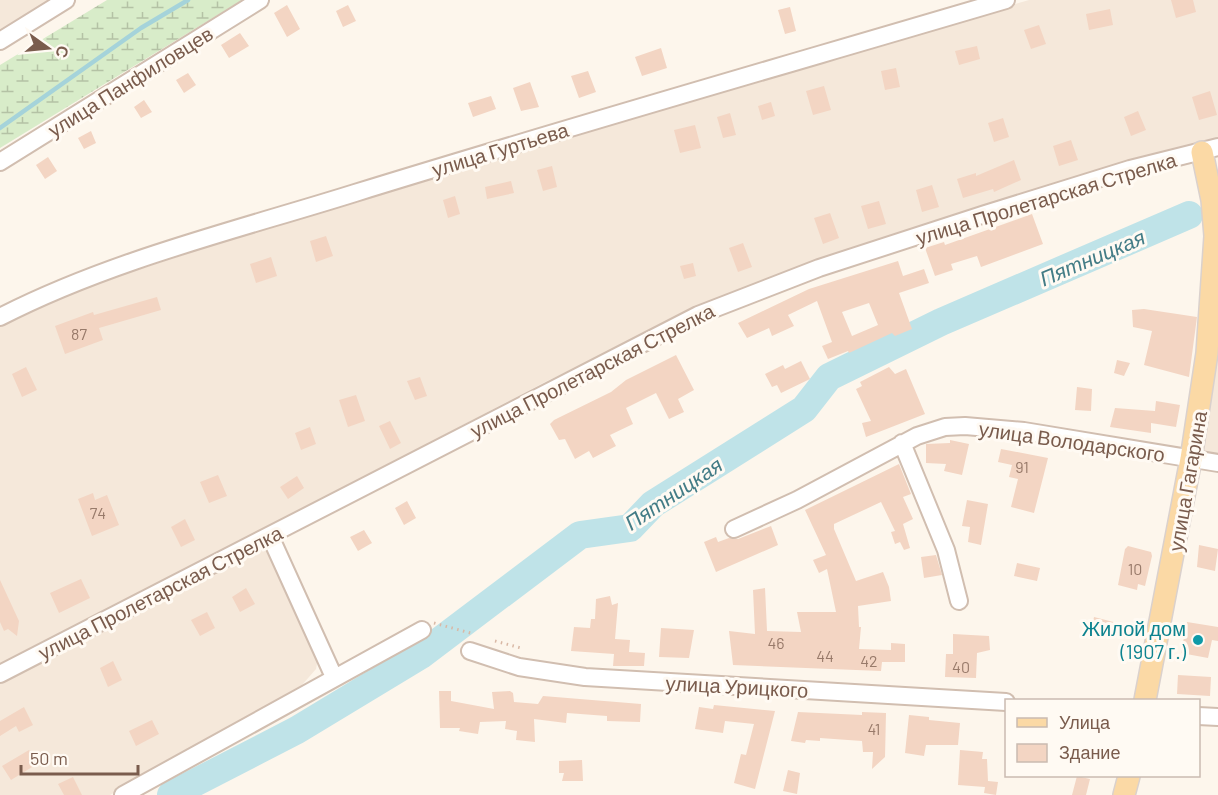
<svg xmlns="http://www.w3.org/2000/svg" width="1218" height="795" font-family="Barlow,sans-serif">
  <defs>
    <pattern id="wetland-marsh" width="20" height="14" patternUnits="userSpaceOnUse" patternTransform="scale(1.5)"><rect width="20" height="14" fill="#d8ecc9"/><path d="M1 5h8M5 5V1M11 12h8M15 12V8" fill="none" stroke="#b4c2a5"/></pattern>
  </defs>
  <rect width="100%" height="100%" fill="#fdf6ec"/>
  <path fill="#f5e8da" d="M0,0H56L0,35Z
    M1029,0H1218V139L736,292L545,382L0,668V326L42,305L122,275L293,219L686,100Z
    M1218,298V455L1199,452Z
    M262,551H268L318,658L316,669L302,685L110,795H0V684Z"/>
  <path fill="url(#wetland-marsh)" d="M107,0H242L0,148V65Z"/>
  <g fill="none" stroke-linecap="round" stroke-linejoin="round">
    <path stroke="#a5d3da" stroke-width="4.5" d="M0,128L141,28L188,0"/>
    <path stroke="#bfe3e8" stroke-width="28" d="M171,795L297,730L421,655L580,535L630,528L653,504L804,409L829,377L941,322L1189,215"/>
  </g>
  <path fill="#f3d5c3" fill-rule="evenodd" d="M1171,0H1193L1196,12L1176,18Z
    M287,5L300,29L287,37L274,13Z
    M348,5L356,21L343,27L336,11Z
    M790,7L796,31L785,34L778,10Z
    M1110,9L1113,25L1089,30L1086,14Z
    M1039,25L1046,44L1031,49L1024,30Z
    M240,33L249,46L229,58L221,45Z
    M977,46L980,59L959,65L955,51Z
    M661,48L667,68L642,76L635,57Z
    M896,68L900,87L885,90L881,71Z
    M588,71L596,92L579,98L571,76Z
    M188,73L196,85L184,93L176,80Z
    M530,82L539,107L521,111L513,88Z
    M824,86L831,110L813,115L806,91Z
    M1210,91L1217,115L1199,120L1192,97Z
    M491,96L496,109L473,117L468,103Z
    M144,100L152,112L141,118L134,107Z
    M771,102L775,116L762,120L758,106Z
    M1138,111L1146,130L1131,136L1124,117Z
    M730,113L736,135L723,138L717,117Z
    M1003,118L1009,137L994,142L988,123Z
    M695,125L701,148L680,153L674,130Z
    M91,131L96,143L84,149L78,138Z
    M1071,140L1078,160L1059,166L1053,146Z
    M48,157L57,171L45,179L36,165Z
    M1014,160L1021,180L994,192L993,189L963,198L957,179L976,173V176Z
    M552,166L557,187L543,191L537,170Z
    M511,181L514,193L487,199L485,187Z
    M932,185L939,207L922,212L916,190Z
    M455,196L460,214L448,218L443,200Z
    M879,201L886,224L868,229L861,206Z
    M830,213L839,238L823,244L814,218Z
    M1032,214L1043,244L981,267L977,256L951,264L953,270L935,276L925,248L944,242L945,245Z
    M326,236L333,256L316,262L310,241Z
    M743,243L752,267L738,272L729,248Z
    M271,257L277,276L256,283L250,264Z
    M898,261L903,276L924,269L929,283L899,293L912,329L895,336L892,333L849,353L848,351L828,359L822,346L832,342L817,301L788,315L794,326L772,336L769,328L747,338L738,323L809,289ZM869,303L878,325L852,336L842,312Z
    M693,263L696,276L684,279L680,266Z
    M157,297L161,310L99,328L103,340L65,354L55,326L93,312L94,315Z
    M1144,309L1197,317L1189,377L1144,365L1152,331L1133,327L1132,310Z
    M676,355L694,390L678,399L684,412L669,419L656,393L626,408L633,424L610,435L616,446L593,458L589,451L575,459L565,439L559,440L550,424L554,420L611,392L626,380Z
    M1117,360L1130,363L1124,376L1114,373Z
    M801,361L810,379L781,393L777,385L772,387L765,374L783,365L785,369Z
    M26,367L37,390L22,397L12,374Z
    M889,367L895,374L906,369L925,414L866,437L862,423L871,421L856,389L862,386L860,382Z
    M420,377L427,396L415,400L407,381Z
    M1077,387L1092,389L1091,411L1075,410Z
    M356,395L365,421L348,427L339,400Z
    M1156,401L1180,405L1176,427L1151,423V433L1110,427L1115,408L1155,411Z
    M390,421L401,443L390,449L379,426Z
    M310,427L316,444L301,450L295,433Z
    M950,440L969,444L962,475L944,471L946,464L926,463V444L950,443Z
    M1001,449L1048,458L1034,513L1011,507L1018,479L1009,477L1012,465L998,462Z
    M899,464L911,494L903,497L913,519L903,524L910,548L904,550L900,542L895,544L891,532L895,531L881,502L834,524V529L856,581L883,572L889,587L891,601L858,606L859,627H861L859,649L891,650V643L905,644V662H882L881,671L733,665L729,631L755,634L753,590L765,588L767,631L801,632L797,612H836L827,569L819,573L813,560L826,555L805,510Z
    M218,475L227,496L209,503L200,482Z
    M297,476L304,488L288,499L280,487Z
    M93,493L95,500L107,495L119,525L92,536L78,499Z
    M967,500L988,504L981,545L968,542L970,527L962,526Z
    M407,501L416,518L404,525L395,508Z
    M185,519L195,540L181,547L171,527Z
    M771,526L778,545L716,572L704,542L716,537L718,542L729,538L738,539Z
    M364,530L372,543L358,551L350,537Z
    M1199,545L1218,549L1215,571L1197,567Z
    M1128,546L1151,552L1152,556L1145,586L1138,584L1137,590L1118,585L1125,549Z
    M936,555L942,575L924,578L921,557Z
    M1017,563L1040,568L1037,581L1014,576Z
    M81,579L90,598L59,613L50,593Z
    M0,580L19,621L17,636L8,629L4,631L0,622Z
    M246,588L255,604L240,612L232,597Z
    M610,596L612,605L618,603L615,639L630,640L629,652L645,653L644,666H613L614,654L571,651L574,627L590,628L591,619H595L596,599Z
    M207,612L215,628L200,636L191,620Z
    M1094,617L1129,626L1126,638L1091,631Z
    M1187,622L1218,627V641L1212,640L1208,658L1181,653Z
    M661,628L694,630L689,658L659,657Z
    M953,634L989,636L990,650L977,653L976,678L945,677L946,654H953Z
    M113,661L122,680L108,687L100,668Z
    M1178,675L1211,677L1210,696L1177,694Z
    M439,691H451V701L494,709L492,692L510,691L513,693L514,702L538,704L543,696L641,704L640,722L607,721V716L567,713L566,723L534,719L535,742L516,740L517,731L505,729L506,721L480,722L478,734L459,731L460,728H440Z
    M714,705L775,711L755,789L734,783L741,754L746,755L754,724L725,721L723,733L695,729L699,707L713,709Z
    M24,707L33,725L19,732L16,726L0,736V721Z
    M798,712L862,715V712L886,713L885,757L872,769L873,752H863L862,741L820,738V741L806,740L805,743L791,741Z
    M909,715L929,717V720L960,723L958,745H926L924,756L905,753Z
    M152,720L159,734L136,746L129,731Z
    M29,750L37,764L11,780L2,766Z
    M960,750L983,752L982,759H987L988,781L998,782L996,795L984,793L985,787L958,785Z
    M582,760L583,781H562L564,773H559V761Z
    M788,770L800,773L797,794L783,791Z
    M1077,776L1090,779L1086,795H1072Z
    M73,777L82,795H64L58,784Z"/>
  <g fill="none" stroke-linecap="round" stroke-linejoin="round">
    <defs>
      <path id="minor" d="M0,41L66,0
        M0,162L260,0
        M0,317C111,260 237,230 355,193C572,126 789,64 1006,0
        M902,443L946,550L959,601
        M734,529L797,500L917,436L945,427L965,426L1024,431L1218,463
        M270,536L334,677
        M470,651L519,667L585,677L1006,702
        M0,674L698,315L819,268L985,214L1130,169L1218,147
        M1198,716L1218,717
        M123,795L422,630"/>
      <path id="major" d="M1145,700L1191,459L1207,353L1215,236L1212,200L1202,152
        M1124,795L1129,776"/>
    </defs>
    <use href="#minor" stroke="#d1beb0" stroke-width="20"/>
    <use href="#major" stroke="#dad1cd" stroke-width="24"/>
    <path stroke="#d9b8a5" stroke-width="3" stroke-dasharray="1.5 4.5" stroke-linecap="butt" d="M434,623L474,634
      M495,641L521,648V651"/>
    <use href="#minor" stroke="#fff" stroke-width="16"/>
    <use href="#major" stroke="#fbd9a5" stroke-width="21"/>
  </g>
  <circle fill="#0f9aa8" stroke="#fffaf3" stroke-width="2" cx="1198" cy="640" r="6"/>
  <g text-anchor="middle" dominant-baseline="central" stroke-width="6" stroke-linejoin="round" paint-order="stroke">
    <g font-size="16" fill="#987a6a">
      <text x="79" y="333">87</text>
      <text x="1022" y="466">91</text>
      <text x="98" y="512">74</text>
      <text x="1135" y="568">10</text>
      <text x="776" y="642">46</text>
      <text x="825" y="655">44</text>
      <text x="869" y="660">42</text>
      <text x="961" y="666">40</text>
      <text x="874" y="728">41</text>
    </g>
    <g font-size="20" fill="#7a5c4d" stroke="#fffaf3">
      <text transform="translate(130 81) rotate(-32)">улица Панфиловцев</text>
      <text transform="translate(500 149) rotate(-17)">улица Гуртьева</text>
      <text transform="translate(1046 198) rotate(-17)">улица Пролетарская Стрелка</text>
      <text transform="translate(592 370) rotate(-27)">улица Пролетарская Стрелка</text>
      <text transform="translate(1072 441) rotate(8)">улица Володарского</text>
      <text transform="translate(1187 481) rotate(-80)">улица Гагарина</text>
      <text transform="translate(160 592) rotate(-27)">улица Пролетарская Стрелка</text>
      <text transform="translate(737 686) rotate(3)">улица Урицкого</text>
    </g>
    <g font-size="20" fill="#0d838f" stroke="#fffaf3" text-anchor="end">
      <text x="1186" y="628">Жилой дом<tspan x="1186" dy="23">(1907 г.)</tspan></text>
    </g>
    <g font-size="21" font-style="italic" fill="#437c86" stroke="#fffaf3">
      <text transform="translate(1092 257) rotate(-23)">Пятницкая</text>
      <text transform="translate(673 493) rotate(-34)">Пятницкая</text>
    </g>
  </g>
  <rect x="1005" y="699" width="195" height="78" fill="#fffaf3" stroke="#cabbb1" stroke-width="1.5"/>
  <rect x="1017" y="718" width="30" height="9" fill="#fbd9a5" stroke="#cabbb1" stroke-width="1.5"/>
  <text x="1059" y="729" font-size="18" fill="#7a5c4d">Улица</text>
  <rect x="1017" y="744" width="30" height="18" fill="#f3d5c3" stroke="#cabbb1" stroke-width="1.5"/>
  <text x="1059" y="759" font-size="18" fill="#7a5c4d">Здание</text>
  <g transform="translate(48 48) rotate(105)" stroke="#fffaf3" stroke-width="4.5" paint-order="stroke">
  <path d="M0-4.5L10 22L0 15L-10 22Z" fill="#7a5c4d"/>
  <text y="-9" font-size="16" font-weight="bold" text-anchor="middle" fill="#7a5c4d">С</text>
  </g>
  <path d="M21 765v9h117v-9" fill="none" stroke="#7a5c4d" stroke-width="3"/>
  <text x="30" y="765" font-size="18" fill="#7a5c4d" stroke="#fffaf3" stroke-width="4.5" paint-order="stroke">50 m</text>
</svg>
